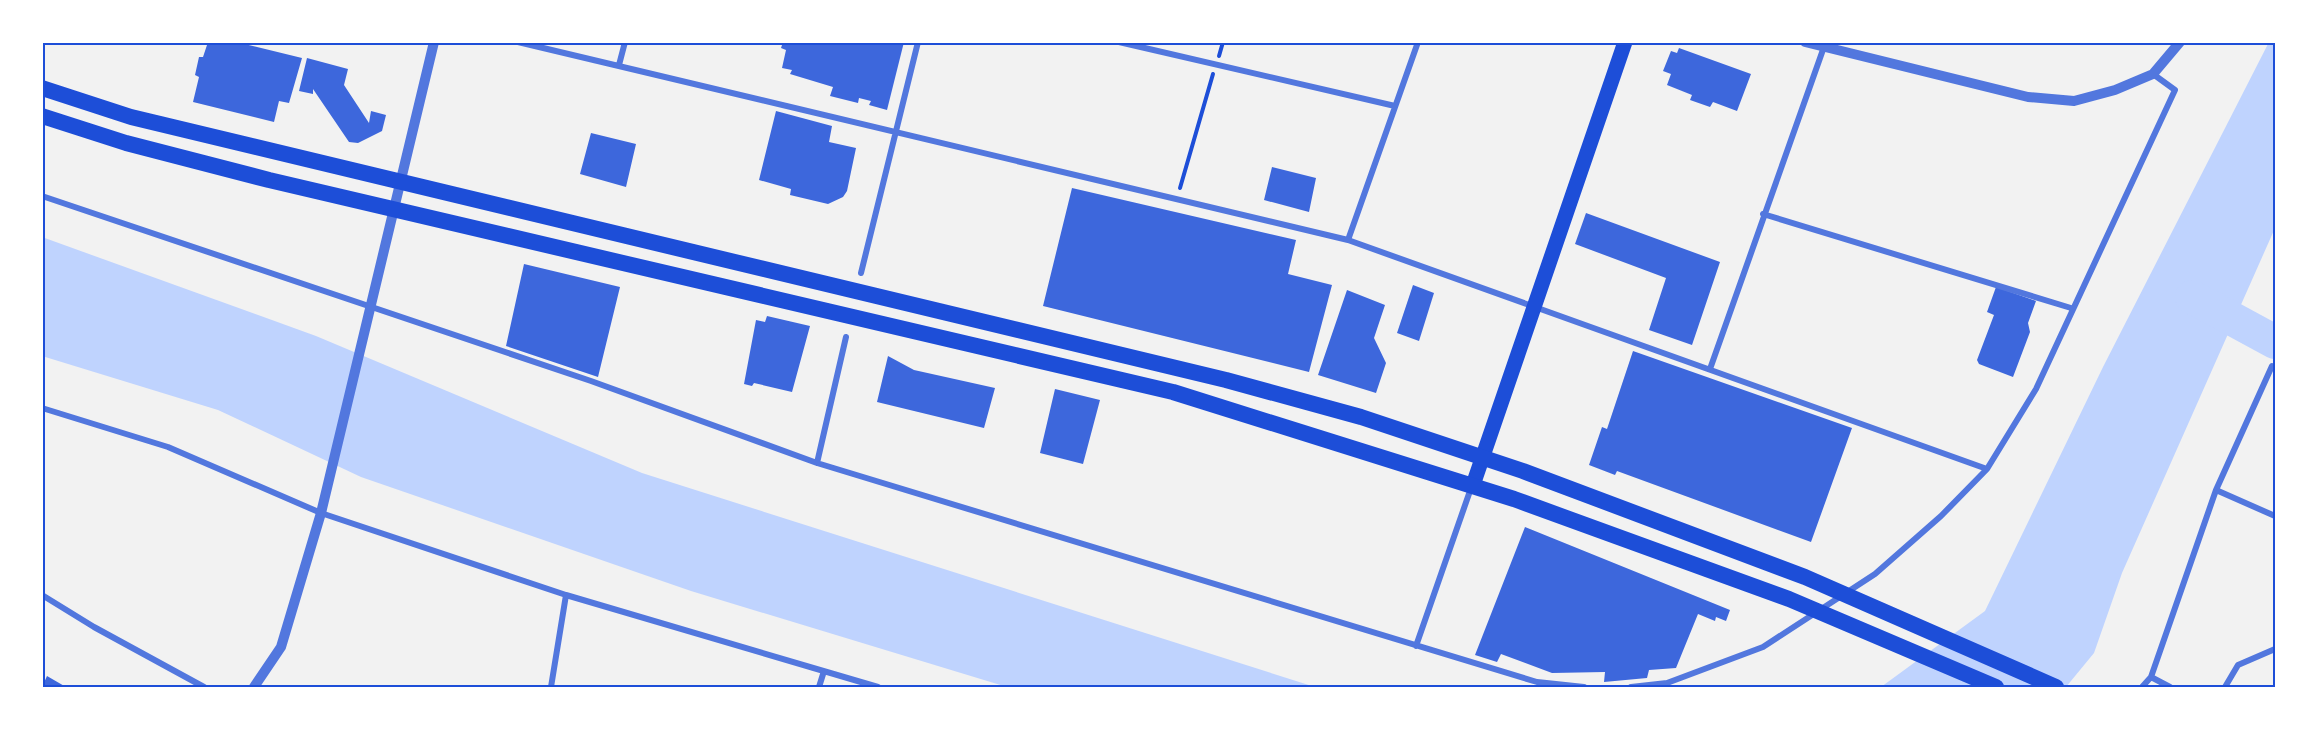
<svg xmlns="http://www.w3.org/2000/svg" width="2317" height="729" font-family="Bitter,serif">
  <rect width="100%" height="100%" fill="#f2f2f2"/>
  <path fill="#bfd3fe" d="M2269,42H2275V228L2122,573L2094,653L2066,687H1881L1985,611L2103,367Z
    M42,237L316,336L642,473L1315,687H1007L691,591L361,477L218,410L42,356Z"/>
  <g fill="none" stroke-linecap="round" stroke-linejoin="round">
    <path stroke="#bfd3fe" stroke-width="34" d="M2192,297L2275,342"/>
  </g>
  <path fill="#3d67dc" d="M208,42H236L302,58L289,103L279,101L274,122L193,102L199,77L195,75L199,57H203Z
    M783,42H904L887,110L869,105L871,101L859,98L858,103L830,96L833,87L790,74L792,70L782,68L786,50L781,48Z
    M1679,48L1751,74L1737,111L1713,102L1710,107L1690,100L1692,95L1667,85L1671,74L1663,71L1671,51L1677,53Z
    M307,58L348,69L344,85L369,123L371,111L386,115L382,131L358,143L349,142L313,89V94L299,91Z
    M776,111L832,126L829,142L856,148L847,191L843,197L828,204L790,195L791,189L759,180Z
    M591,133L636,144L626,187L580,174Z
    M1272,167L1316,178L1309,212L1264,200Z
    M1072,188L1296,240L1288,274L1332,285L1309,372L1043,306Z
    M1586,213L1720,262L1692,345L1649,330L1666,278L1575,244Z
    M524,264L620,287L598,377L506,346Z
    M1413,285L1434,293L1419,341L1397,333Z
    M1996,287L2036,301L2028,323L2030,332L2013,377L1979,364L1977,360L1994,315L1987,312Z
    M1347,290L1385,305L1374,338L1386,363L1376,393L1318,375Z
    M767,316L810,326L792,392L754,383L752,386L744,384L756,320L765,322Z
    M1633,351L1852,428L1811,542L1617,471L1615,475L1589,465L1602,427L1607,429Z
    M888,356L914,370L995,388L984,428L877,402Z
    M1055,389L1100,400L1083,464L1040,453Z
    M1525,527L1730,610L1726,621L1716,617L1715,621L1698,614L1676,668L1649,670L1647,678L1604,682L1605,672L1552,673L1501,654L1497,662L1475,655Z
    M47,676L66,687H42Z"/>
  <g fill="none" stroke-linecap="round" stroke-linejoin="round">
    <path stroke="#1d4ed8" stroke-width="4" d="M1219,56L1223,42
      M1180,188L1213,74"/>
    <path stroke="#5277de" stroke-width="6" d="M518,42L1348,240L1987,469
      M1119,42L1395,106
      M619,65L625,42
      M42,196L591,381L817,463L1537,682L1584,687
      M1763,214L2071,308
      M1348,240L1418,42
      M861,273L918,42
      M1710,369L1825,44
      M42,408L168,447L321,513L566,595L878,687
      M817,463L846,337
      M2216,490L2275,516
      M42,595L94,627L204,687
      M1416,646L1471,488
      M2151,677L2170,687
      M551,687L566,595
      M819,687L824,671
      M1631,687L1667,683L1763,647L1875,574L1941,516L1987,469L2036,389L2175,90L2153,74
      M2142,687L2151,677L2216,490L2272,366L2275,368
      M2225,687L2238,665L2275,649"/>
    <path stroke="#5277de" stroke-width="10" d="M1805,42L2028,97L2074,101L2115,90L2153,74L2180,42
      M254,687L281,647L321,513L434,42"/>
    <path stroke="#1d4ed8" stroke-width="15" d="M1473,485L1625,42"/>
    <path stroke="#1d4ed8" stroke-width="16" d="M42,88L131,117L1226,380L1361,417L1523,471L1805,577L2056,687
      M42,116L126,143L269,180L1173,392L1514,499L1789,599L1996,687"/>
  </g>
  <rect width="2317" height="729" fill="none" stroke="#ffffff" stroke-width="87"/>
  <rect x="44" y="44" width="2230" height="642" fill="none" stroke="#1d4ed8" stroke-width="2"/>
</svg>
